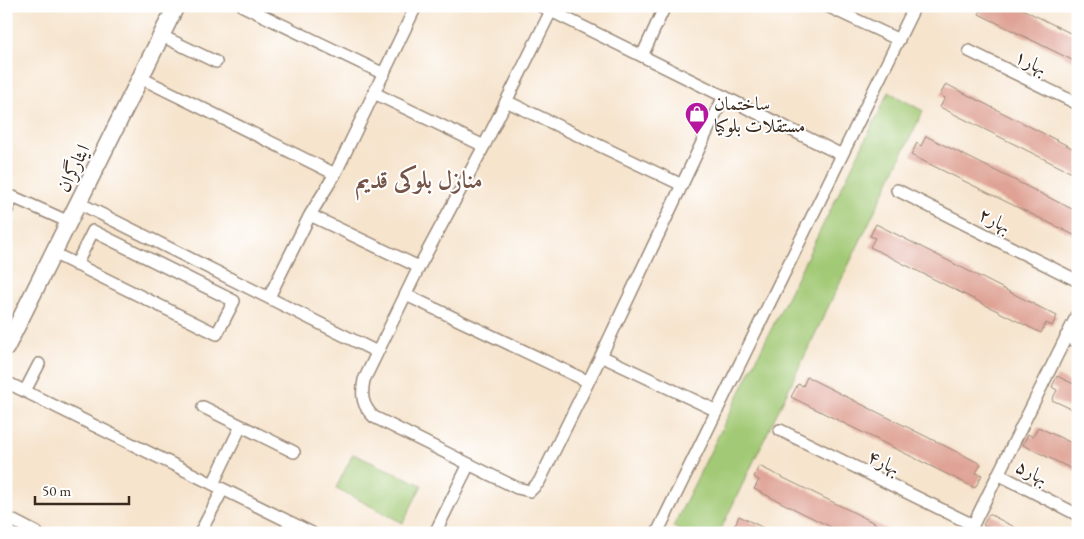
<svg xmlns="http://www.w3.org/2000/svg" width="1084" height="539" font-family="'EB Garamond',Amiri,serif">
  <rect width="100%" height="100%" fill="#fff"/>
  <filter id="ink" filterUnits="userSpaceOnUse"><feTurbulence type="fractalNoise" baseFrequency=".02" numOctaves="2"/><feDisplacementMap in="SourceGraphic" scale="10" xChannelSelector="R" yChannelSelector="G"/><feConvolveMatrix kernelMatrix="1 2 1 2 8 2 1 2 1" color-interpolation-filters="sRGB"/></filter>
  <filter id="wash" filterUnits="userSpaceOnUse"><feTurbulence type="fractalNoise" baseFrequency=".0096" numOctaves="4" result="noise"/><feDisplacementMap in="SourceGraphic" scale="20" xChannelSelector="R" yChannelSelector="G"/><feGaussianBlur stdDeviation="1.12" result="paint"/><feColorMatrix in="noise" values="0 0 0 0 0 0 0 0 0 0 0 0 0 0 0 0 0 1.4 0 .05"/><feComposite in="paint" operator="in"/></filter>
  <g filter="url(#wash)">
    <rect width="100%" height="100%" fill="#f6e4cd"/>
    <path fill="#a2c974" stroke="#6e7a49" d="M889,92L923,111L719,533H685L673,527Z
      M353,454L422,485L403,523L336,488Z"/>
    <g id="blocks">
      <path fill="#dfa294" d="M983,6H1016L1078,37V63L979,14Z
        M946,84L1078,151V176L940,107L945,98L940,95Z
        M926,136L1078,212V237L911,155L917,143L921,146Z
        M876,224L1057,316L1052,326L1046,323L1041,333L870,247L875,238L870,236Z
        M1057,376L1078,386V412L1052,400L1057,390L1052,387Z
        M807,377L981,464L976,473L982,475L975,488L791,397L798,384L803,386Z
        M1038,427L1078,446V472L1023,445L1028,434L1033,437Z
        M759,466L851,511L894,533H843L754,489L759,480L754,477Z
        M989,514L1026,533H987L989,528L983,525Z
        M739,516L774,533H731Z"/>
    </g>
  </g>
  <g filter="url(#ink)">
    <use href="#blocks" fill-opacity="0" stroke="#988776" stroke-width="1"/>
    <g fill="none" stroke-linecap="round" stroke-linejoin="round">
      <defs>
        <path id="street" d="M243,6L384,74
          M541,6L842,155
          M827,6L899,40
          M551,11L484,146L419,267L364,380C361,395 362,406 374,417L517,488L530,491L539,482L601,356L724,96
          M162,36L216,62
          M969,51L1078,104
          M642,56L665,6
          M141,78L335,174
          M374,93L484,146
          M506,101L682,185
          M897,190L1078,281
          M13,197L69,222
          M79,203L377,352
          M6,212L13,197
          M310,215L419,267
          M53,253L217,334L234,301L93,231L76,265
          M406,295L587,381
          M269,297L310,215L335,174L416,6
          M1066,336L1078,342
          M601,356L717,411
          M6,382L312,533
          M25,391L39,364
          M203,407L294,452
          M780,430L973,525
          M998,474L1078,515
          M213,484L241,426
          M6,517L37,533
          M200,533L223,489
          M435,533L469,464
          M657,533L915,6
          M969,533L1078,313"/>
        <path id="secondary" d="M6,348L176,6"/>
      </defs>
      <use href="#street" stroke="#988776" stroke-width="14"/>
      <use href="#secondary" stroke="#988776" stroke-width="19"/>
      <use href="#street" stroke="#fff" stroke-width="11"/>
      <use href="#secondary" stroke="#fff" stroke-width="16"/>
    </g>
  </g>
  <defs>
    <symbol id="shop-pin" viewBox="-11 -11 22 30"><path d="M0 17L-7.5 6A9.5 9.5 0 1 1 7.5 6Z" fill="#b5179e" stroke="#fff"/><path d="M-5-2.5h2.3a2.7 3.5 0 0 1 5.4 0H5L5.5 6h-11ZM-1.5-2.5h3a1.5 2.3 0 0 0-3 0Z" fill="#fff"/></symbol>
  </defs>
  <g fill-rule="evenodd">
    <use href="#shop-pin" x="683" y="100" width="28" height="38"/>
  </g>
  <g text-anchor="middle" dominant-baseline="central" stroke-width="4" stroke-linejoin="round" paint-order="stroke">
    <g font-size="19" fill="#3b2a1e" stroke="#fff">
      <text transform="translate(1031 62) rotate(26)">بهار۱</text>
      <text transform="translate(73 168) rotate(-64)">ایثارگران</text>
      <text transform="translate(995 220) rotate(27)">بهار۲</text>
      <text transform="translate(884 462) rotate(26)">بهار۴</text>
      <text transform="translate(1032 472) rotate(27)">بهار۵</text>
    </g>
    <g font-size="19" fill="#3b2a1e" stroke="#fff" text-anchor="start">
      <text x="714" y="103">ساختمان<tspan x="714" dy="22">مستقلات بلوکیا</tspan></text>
    </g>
    <g font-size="24" font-weight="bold" fill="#745447" stroke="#fff">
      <text x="419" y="179">منازل بلوکی قدیم</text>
    </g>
  </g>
  <rect width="1084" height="539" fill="none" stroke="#fff" stroke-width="25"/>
  <path d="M35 496v8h94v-8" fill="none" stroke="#3b2a1e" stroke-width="2.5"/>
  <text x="42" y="496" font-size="15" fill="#3b2a1e" stroke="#ffffff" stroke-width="4" paint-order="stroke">50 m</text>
</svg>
